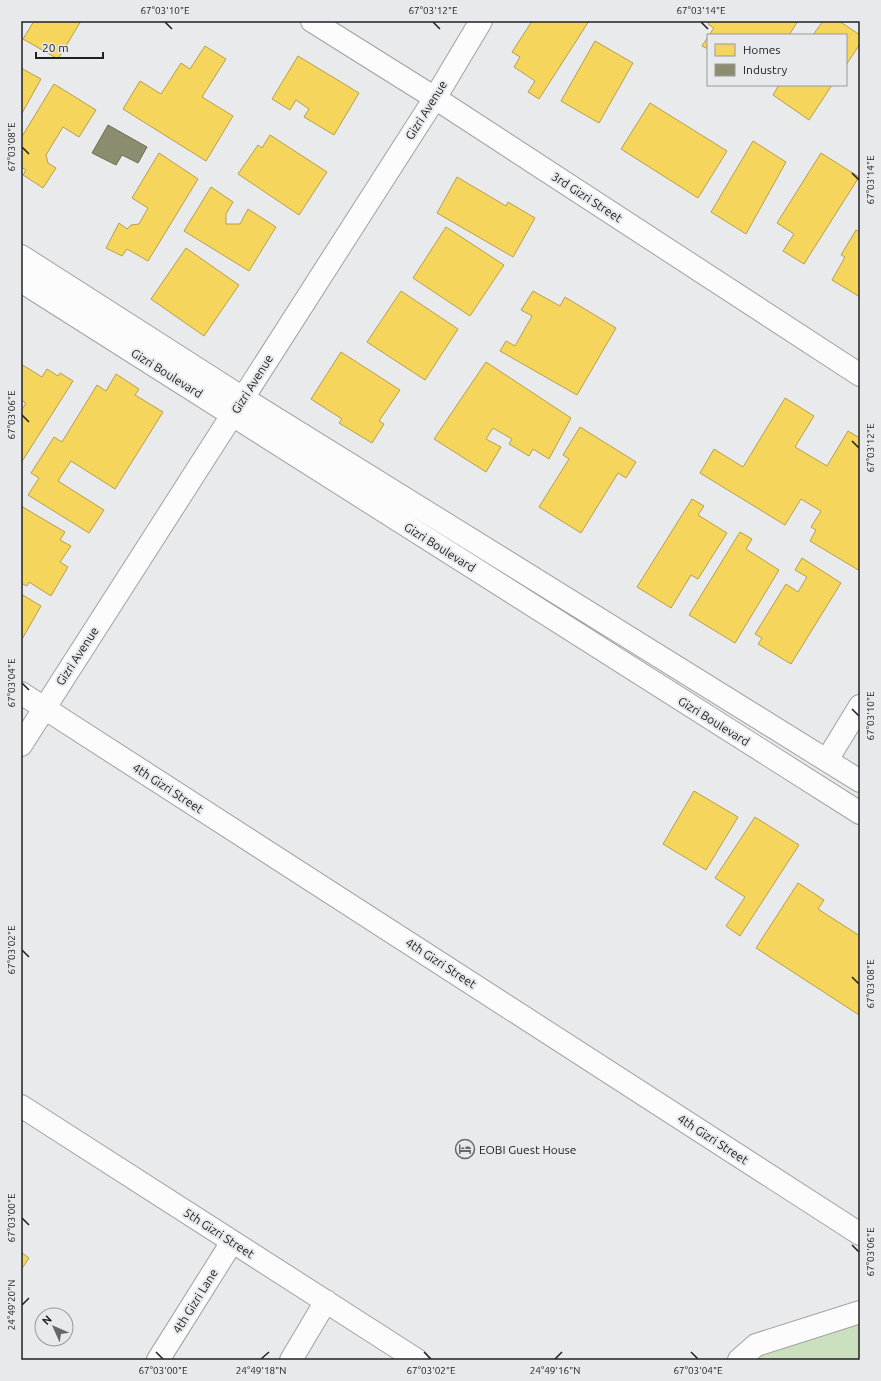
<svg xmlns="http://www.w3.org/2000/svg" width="881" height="1381" font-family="Ubuntu,sans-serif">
  <rect width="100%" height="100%" fill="#e9eaec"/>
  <path fill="#cae0be" d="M860,1317V1360H755L761,1354Z"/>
  <path fill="#f6d55c" stroke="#b69f4b" d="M34,21H81L58,59L23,39Z
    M532,21H589L539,99L528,92L535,81L514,67L520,57L512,52Z
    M710,21H798L789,35H709L714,28L708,24Z
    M823,21H839L860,35V44L846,65V35H813Z
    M708,37V49L702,46Z
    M595,41L633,63L599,123L561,101Z
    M205,46L226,59L202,97L233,116L206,161L123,109L140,81L161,94L181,63L190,69Z
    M298,56L359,93L334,135L304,117L309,109L296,100L290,110L272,99Z
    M21,68L41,79L21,115Z
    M54,84L96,110L79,137L63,127L46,155L48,163L56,168L43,188L23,175L26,170L21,167V138Z
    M779,85H832L809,120L773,95Z
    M650,103L727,151L698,198L621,149Z
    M270,135L327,172L299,215L238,174L258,145L262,148Z
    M753,141L786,162L746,234L711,212Z
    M159,153L198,179L148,261L127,249L122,256L106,248L119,223L127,229L131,225L139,224L148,208L132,198Z
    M821,153L859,177L804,264L783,251L794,234L777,223Z
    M457,177L506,206L508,202L535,218L513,257L437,213Z
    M211,187L233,202L226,214V224H240L248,209L276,227L249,271L184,231Z
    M446,227L504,265L470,316L413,278Z
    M856,230L860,232V297L832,280L845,257L841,255Z
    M186,248L239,285L204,336L151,299Z
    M401,291L458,329L425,380L367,342Z
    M533,291L560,306L565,297L616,328L577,395L500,351L506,341L515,346L532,316L521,310Z
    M341,352L400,390L379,421L384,424L372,443L339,423L342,419L311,399Z
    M486,362L571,418L549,459L533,449L529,456L509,444L512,439L493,428L486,439L501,447L486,472L434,439Z
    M21,364L42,377L47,369L58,376L60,373L73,381L21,463V411L26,403L21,400Z
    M116,374L139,389L135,395L163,412L115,489L71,461L58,481L104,510L89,533L28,495L39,478L31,473L54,437L62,442L97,385L106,391Z
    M785,398L814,416L795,447L827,466L848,431L860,438V571L810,541L816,530L811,527L821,511L801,499L785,525L700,473L714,449L743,467Z
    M580,427L636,462L626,478L618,473L581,533L539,507L569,459L563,455Z
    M692,499L704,506L698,515L727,533L698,579L691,575L671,608L637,587Z
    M21,506L65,532L60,540L71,546L60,562L68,567L51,596L29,582L27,586L21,583Z
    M740,532L752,539L746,549L779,570L735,643L689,615Z
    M802,558L841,583L791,664L758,644L762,638L755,634L786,584L798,592L807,577L795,570Z
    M21,594L41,606L21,641Z
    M694,791L738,817L706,870L663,844Z
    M755,817L799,845L740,936L726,926L745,897L715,878Z
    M798,883L824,900L818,909L860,936L859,1015L756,948Z
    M21,1252L29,1258L21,1270Z"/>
  <path fill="#8c8c6e" stroke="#6c6c57" d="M108,125L147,147L138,163L122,155L116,165L92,153Z"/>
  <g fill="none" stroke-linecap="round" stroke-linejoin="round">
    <defs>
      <path id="street" d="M312,21L435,98L860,375
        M21,693L860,1234
        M827,760L860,706
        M21,1106L417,1360
        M158,1360L232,1242
        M291,1360L326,1301
        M739,1360L756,1345L860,1312"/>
      <path id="secondary" d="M21,256L243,398L860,781
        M21,281L860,813
        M21,745L435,98L481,21"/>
    </defs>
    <use href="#street" stroke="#a0a1a3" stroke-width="24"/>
    <use href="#secondary" stroke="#a0a1a3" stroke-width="24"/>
    <use href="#street" stroke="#fcfcfc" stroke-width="22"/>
    <use href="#secondary" stroke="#fcfcfc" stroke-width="22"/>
  </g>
  <path fill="none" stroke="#202022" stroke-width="1.5" d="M165,22L172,29M433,22L440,29M701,22L708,29M22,147L29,154M852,173L859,180M22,415L29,422M852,441L859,448M22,683L29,690M852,709L859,716M22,950L29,957M852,977L859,984M22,1218L29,1225M852,1245L859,1252M22,1305L29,1298M156,1352L163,1359M424,1352L431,1359M691,1352L698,1359M261,1359L269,1352M555,1359L562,1352"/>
  <defs>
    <symbol id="hotel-ring" viewBox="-11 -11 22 22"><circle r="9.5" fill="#e8e9ed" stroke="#666769" stroke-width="1.5"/><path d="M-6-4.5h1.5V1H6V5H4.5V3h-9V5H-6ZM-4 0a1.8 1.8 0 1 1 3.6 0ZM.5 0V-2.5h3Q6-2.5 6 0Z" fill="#666769"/></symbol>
  </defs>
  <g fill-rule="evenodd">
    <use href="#hotel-ring" x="454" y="1138" width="22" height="22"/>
  </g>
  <g text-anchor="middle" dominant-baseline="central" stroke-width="4" stroke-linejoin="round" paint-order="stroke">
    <g font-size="12" fill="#202022" stroke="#e8e9ed">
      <text transform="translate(426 110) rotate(-58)">Gizri Avenue</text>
      <text transform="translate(587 197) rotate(33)">3rd Gizri Street</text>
      <text transform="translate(167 373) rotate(32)">Gizri Boulevard</text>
      <text transform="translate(252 384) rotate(-58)">Gizri Avenue</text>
      <text transform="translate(440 547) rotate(32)">Gizri Boulevard</text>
      <text transform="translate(77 656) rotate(-57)">Gizri Avenue</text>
      <text transform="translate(714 721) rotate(32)">Gizri Boulevard</text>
      <text transform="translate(168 788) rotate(33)">4th Gizri Street</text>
      <text transform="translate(441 963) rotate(33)">4th Gizri Street</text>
      <text transform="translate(713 1139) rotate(33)">4th Gizri Street</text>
      <text transform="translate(219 1233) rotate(33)">5th Gizri Street</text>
      <text transform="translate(195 1301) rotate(-58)">4th Gizri Lane</text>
    </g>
    <g font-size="12" fill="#202022" stroke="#e8e9ed" text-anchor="start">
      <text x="479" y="1149">EOBI Guest House</text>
    </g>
  </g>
  <rect width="881" height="1381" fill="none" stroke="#e8e9ed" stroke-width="44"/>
  <rect x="707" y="34" width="140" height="52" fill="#e8e9ed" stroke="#98999c"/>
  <rect x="715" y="44" width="20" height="12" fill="#f6d55c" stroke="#98999c"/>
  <text x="743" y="54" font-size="12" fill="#202022">Homes</text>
  <rect x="715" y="64" width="20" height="12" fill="#8c8c6e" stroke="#98999c"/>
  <text x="743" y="74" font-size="12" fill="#202022">Industry</text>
  <g transform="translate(54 1327) rotate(315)"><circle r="19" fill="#e8e9ed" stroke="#98999c"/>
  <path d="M0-3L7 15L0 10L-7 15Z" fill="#666769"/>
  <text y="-6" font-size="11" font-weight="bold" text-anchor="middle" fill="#202022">N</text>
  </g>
  <path d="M36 52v6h67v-6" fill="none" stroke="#202022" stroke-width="2"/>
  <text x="42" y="52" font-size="12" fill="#202022" stroke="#e8e9ed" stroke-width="3" paint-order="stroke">20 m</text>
  <rect x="22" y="22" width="837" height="1337" fill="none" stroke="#202022" stroke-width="1.5"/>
  <g font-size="10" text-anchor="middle" fill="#202022">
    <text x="165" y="14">67°03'10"E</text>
    <text x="433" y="14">67°03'12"E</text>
    <text x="701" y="14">67°03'14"E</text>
    <text transform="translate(11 147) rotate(-90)" y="4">67°03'08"E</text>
    <text transform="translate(870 180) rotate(-90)" y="4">67°03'14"E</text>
    <text transform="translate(11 415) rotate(-90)" y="4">67°03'06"E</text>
    <text transform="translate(870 448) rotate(-90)" y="4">67°03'12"E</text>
    <text transform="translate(11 683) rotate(-90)" y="4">67°03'04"E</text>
    <text transform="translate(870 716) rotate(-90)" y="4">67°03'10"E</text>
    <text transform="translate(11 950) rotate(-90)" y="4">67°03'02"E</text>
    <text transform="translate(870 984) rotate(-90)" y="4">67°03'08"E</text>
    <text transform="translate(11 1218) rotate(-90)" y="4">67°03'00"E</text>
    <text transform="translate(870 1252) rotate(-90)" y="4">67°03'06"E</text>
    <text transform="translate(11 1305) rotate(-90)" y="4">24°49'20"N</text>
    <text x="163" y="1374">67°03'00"E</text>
    <text x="261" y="1374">24°49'18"N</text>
    <text x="431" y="1374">67°03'02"E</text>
    <text x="555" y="1374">24°49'16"N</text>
    <text x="698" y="1374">67°03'04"E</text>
  </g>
</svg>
